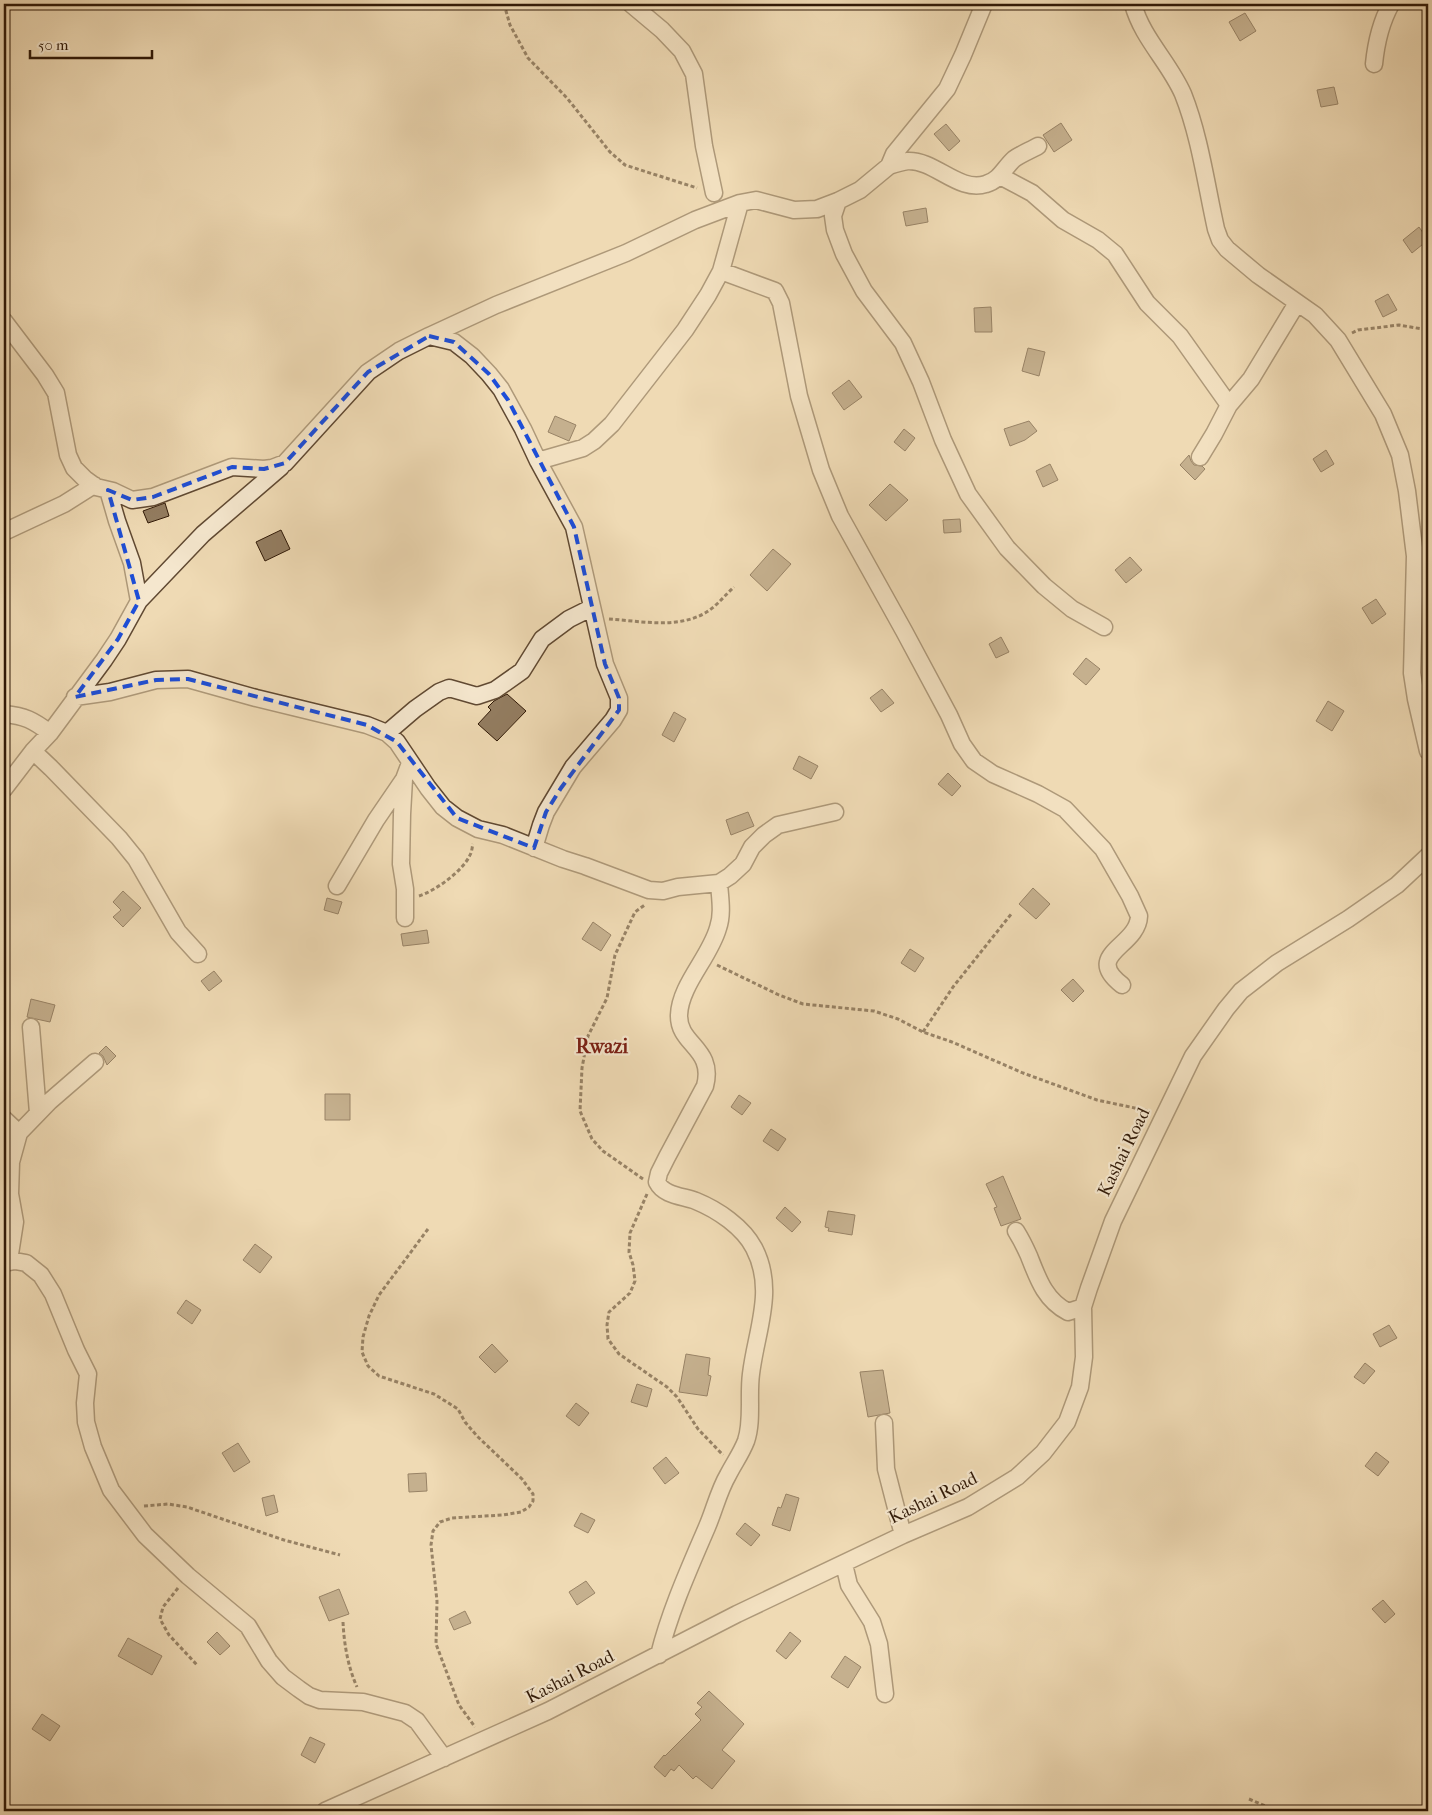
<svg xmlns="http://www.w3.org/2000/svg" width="1432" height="1815" font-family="'IM FELL French Canon',serif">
  <rect width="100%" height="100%" fill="#efdab4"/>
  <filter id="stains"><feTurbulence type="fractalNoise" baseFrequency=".004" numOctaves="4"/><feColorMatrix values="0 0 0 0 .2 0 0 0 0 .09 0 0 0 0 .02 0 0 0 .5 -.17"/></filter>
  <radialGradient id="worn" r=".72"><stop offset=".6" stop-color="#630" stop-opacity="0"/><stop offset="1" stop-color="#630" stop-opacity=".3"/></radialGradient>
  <path fill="#937d61" stroke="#301907" d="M1245,13L1256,31L1240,41L1229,22Z
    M1334,87L1338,104L1321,107L1317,90Z
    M1061,123L1072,140L1054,152L1043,135Z
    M946,124L960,141L949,151L934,134Z
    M926,208L928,222L906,226L903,212Z
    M1419,227L1428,240L1412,253L1403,240Z
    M1388,294L1397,310L1383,317L1375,301Z
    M991,307L992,332H975L974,308Z
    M1028,348L1045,352L1039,376L1022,371Z
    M849,380L862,397L844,410L832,393Z
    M555,416L576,425L569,441L548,432Z
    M1029,421L1037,431L1025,440L1010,446L1004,429Z
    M904,429L915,438L905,451L894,442Z
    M1326,450L1334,464L1321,472L1313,459Z
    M1189,455L1191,461L1194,465L1202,466L1205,469L1195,480L1180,465Z
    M1050,464L1058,480L1043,487L1036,471Z
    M890,484L908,500L886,521L869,505Z
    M165,503L169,516L148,523L143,511Z
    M960,519L961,532L944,533L943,520Z
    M281,530L290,549L265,561L256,542Z
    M773,549L791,564L767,591L750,575Z
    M1130,557L1142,570L1126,583L1115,570Z
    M1376,599L1386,614L1372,624L1362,608Z
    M1001,637L1009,652L996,658L989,644Z
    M1086,658L1100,669L1086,685L1073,674Z
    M882,689L894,703L881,712L870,698Z
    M507,694L526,711L497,741L478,724L491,710L488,707L494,701Z
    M1328,701L1344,711L1332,731L1316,721Z
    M674,712L686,719L674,742L662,735Z
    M799,756L818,766L811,779L793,769Z
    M948,773L961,786L952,796L938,784Z
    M748,812L754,826L731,835L726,820Z
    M1033,888L1050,904L1036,919L1019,904Z
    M123,891L141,908L123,927L113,917L121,910L113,902Z
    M327,898L342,902L338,914L324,910Z
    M593,922L611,935L601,951L582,939Z
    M427,930L429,943L403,946L401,934Z
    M910,949L924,958L915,972L901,963Z
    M214,971L222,981L209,991L201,981Z
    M1073,979L1084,991L1073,1002L1061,990Z
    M31,999L55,1005L50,1022L27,1017Z
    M106,1046L116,1056L107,1065L103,1056L99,1053Z
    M325,1094H350V1120H325Z
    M739,1095L751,1103L742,1115L731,1107Z
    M771,1129L786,1139L778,1151L763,1141Z
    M1003,1176L1021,1219L1001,1226L994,1208L997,1207L986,1184Z
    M785,1207L801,1222L792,1232L776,1218Z
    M828,1211L855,1215L852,1235L828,1231L829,1228L825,1227Z
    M255,1244L272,1257L260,1273L243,1260Z
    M186,1300L201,1310L192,1324L177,1313Z
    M1389,1325L1397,1338L1380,1347L1373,1334Z
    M492,1344L508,1361L495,1373L479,1357Z
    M686,1354L710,1358L708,1375L711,1376L707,1396L679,1392Z
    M1365,1363L1375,1371L1364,1384L1354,1377Z
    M883,1370L890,1413L868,1417L860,1372Z
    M637,1384L652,1389L647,1407L631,1402Z
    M576,1403L589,1413L579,1426L566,1416Z
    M238,1443L250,1462L234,1472L222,1453Z
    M1376,1452L1389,1462L1378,1476L1365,1466Z
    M666,1457L679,1473L665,1484L653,1468Z
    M426,1473L427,1491L409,1492L408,1474Z
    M786,1494L799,1498L790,1531L772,1525L778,1507L781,1508Z
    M274,1495L278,1512L266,1516L262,1498Z
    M581,1513L595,1520L588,1533L574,1526Z
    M745,1523L760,1535L751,1546L736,1534Z
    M586,1581L595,1593L577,1605L569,1592Z
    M339,1589L349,1614L329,1621L319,1597Z
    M1383,1600L1395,1614L1385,1623L1372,1609Z
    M465,1611L471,1623L454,1630L449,1619Z
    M217,1632L230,1646L220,1655L207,1642Z
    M790,1632L801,1641L786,1659L776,1651Z
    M128,1638L162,1656L152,1675L118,1656Z
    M845,1656L861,1667L848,1688L831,1677Z
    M709,1691L744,1724L722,1750L735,1761L712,1789L696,1776L693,1779L679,1765L674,1771L671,1769L665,1777L654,1767L664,1755L665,1756L701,1720L695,1714L702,1707L697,1703Z
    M42,1714L60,1726L50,1741L32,1729Z
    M310,1737L325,1744L315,1763L301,1755Z"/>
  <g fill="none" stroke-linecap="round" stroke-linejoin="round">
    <defs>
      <path id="minor" d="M631,4L662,30L682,51L694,74L704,146L714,193
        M1133,4C1142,38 1169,62 1183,94C1200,137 1206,184 1216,229L1220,240L1227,249L1258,275L1315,315L1338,340L1383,414L1400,455L1407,491L1415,556L1412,673L1416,699L1428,751
        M1374,64C1376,44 1381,22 1391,4
        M889,166C895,164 902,162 908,161C935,160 959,193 986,184C1000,180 1004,168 1014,159C1021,154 1031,150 1038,146
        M1000,176L1032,193L1063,220L1098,240L1115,254L1147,303L1180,336L1229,405
        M838,201L833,216L835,230L844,254L864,291L903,343L921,382L943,440L968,494L1007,548L1044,586L1072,609L1104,627
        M721,271L775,291L781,303L799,396L821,470L840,516L904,631L949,715L962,744L974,761L993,774L1038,794L1065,809L1103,849L1130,896L1139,916C1138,947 1082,954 1122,985
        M4,321L45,375L56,393L68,455L74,468L85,479L96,487L113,491L132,500L153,497L232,467L264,469L272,468L285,463L368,372L399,351L429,336L496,305L626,253L695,220L740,203L756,200L794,210L817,209L838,201L860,190L889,166L894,154L947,89L963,55L984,4
        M429,336L454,342L472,356L489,374L501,389L523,429L538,461L574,527L605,664L619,698V710L613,720L573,767L546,812L541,825L534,848
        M1200,457L1214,434L1229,405L1251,379L1297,303
        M538,461L583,448L594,441L612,424L685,330L708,295L721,271L740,203
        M108,490L117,521L132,563L139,601
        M4,532L64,504L94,485
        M75,697L110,692L156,680L188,679L256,698L367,725L387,733L397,742L428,788L443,807L457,818L478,829L503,835L563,859L585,866L649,890L663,891L678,887L719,883L730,876L743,864L752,847L764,835L778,825L835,812
        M4,714C25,716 33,720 50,733
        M387,733L415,709L439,692L449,688L477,696L495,690L522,671L542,639L569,619L591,608
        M33,751L51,768L119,838L136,859L178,932L198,954
        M4,789L33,751L50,733L104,660L118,639L139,601L203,534L281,467
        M337,886L376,820L404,779
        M405,918V889L401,864L402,814L404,779L410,763
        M31,1027L38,1113
        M4,1119L19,1133
        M1016,1231C1021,1239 1025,1247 1029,1256C1038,1279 1045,1300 1068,1312L1083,1307
        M10,1254L15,1222L10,1194L11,1162L19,1133L50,1101L95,1062
        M4,1263L15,1261L26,1263L41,1275L53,1294L76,1350L88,1374L85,1403L86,1422L93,1447L111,1490L145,1535L188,1576L248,1626L269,1661L283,1677L299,1689L309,1696L320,1700L363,1702L405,1713L417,1721L444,1758
        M884,1423L886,1469L903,1535
        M844,1564L849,1585L872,1622L879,1644L885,1694
        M659,1655C670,1611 689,1569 707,1527C714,1511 719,1490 728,1475C734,1463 741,1454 746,1441C753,1421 748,1396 751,1374C756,1331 776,1290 754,1248C743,1227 718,1210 696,1201C683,1196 664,1196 657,1182L659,1173L667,1157L705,1086C715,1048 678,1045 679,1015C680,985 710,957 718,928C723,914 720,898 719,883
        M325,1811L548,1711L737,1614L903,1535L968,1507L1017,1477L1043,1453L1067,1422L1080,1387L1084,1357L1083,1307L1089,1288L1113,1221L1193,1056L1226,1009L1241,991L1277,963L1348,919L1397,885L1428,856"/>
    </defs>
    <use href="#minor" stroke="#604932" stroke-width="19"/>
    <path stroke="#301907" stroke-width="3" stroke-dasharray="4 2.5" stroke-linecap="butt" d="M504,4L510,25L528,58L567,98L610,152L625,165L697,188
      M1352,333L1358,330L1399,325L1428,330
      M609,619C640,621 677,629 705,613C716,607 725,595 734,587
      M419,896C435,891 463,871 470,855C472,852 472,847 473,844
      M717,965L779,995L803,1004L874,1011L898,1019L923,1032L952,1042L1023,1073L1097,1100L1149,1111
      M923,1032L953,987L1012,913
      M643,1179L603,1151L592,1139L580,1111L582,1068L588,1036L607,998L615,955L635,912L646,904
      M647,1194L630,1233L629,1252L633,1265L635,1281L630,1293L609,1312L607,1325L608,1339L619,1354L667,1387L677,1397L698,1429L723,1455
      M428,1229L379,1295L369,1316L363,1337L362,1352L368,1366L379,1376L434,1394L458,1409L465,1422L477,1436L522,1479L533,1494V1501L529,1507L521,1512L503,1515L452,1518L440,1522L433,1531L431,1545L437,1601L436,1644L459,1705L475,1727
      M144,1506L168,1504L187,1507L284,1540L340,1555
      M178,1588L163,1607L160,1619L169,1635L197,1665
      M343,1622C344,1644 348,1667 357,1687
      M1249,1799L1277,1811"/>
    <use href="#minor" stroke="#f5e7ce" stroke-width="16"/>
  </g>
  <path d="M0 0H1432V1815H0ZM429,336L454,342L489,374L508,400L574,527L605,664L619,698V710L561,788L546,812L534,848L457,818L397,742L367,725L188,679L156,680L75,697L118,639L139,601L108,490L132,500L153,497L232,467L264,469L285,463L368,372Z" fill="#efdab4" fill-opacity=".55" fill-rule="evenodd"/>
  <path fill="none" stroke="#1d4ed8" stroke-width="4" stroke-dasharray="10 6" stroke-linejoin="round" d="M429,336L454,342L489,374L508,400L574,527L605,664L619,698V710L561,788L546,812L534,848L457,818L397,742L367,725L188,679L156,680L75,697L118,639L139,601L108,490L132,500L153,497L232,467L264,469L285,463L368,372Z"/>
  <g text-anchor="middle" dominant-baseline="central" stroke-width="4.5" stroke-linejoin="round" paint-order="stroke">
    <g font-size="18" fill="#301907" stroke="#f5e7ce">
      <text transform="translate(1124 1152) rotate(-64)">Kashai Road</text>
      <text transform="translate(933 1498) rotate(-26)">Kashai Road</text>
      <text transform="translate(570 1677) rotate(-27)">Kashai Road</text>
    </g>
    <g font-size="20" font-weight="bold" fill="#7a1f14" stroke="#f5e7ce">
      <text x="602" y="1046">Rwazi</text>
    </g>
  </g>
  <rect width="1432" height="1815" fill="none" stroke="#efdab4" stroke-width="20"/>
  <rect x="5" y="5" width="1422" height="1805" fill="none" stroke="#301907" stroke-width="2.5"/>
  <rect x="10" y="10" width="1412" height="1795" fill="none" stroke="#301907"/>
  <path d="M30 50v8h122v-8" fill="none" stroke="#301907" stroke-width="2.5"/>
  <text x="38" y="50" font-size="15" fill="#301907" stroke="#f5e7ce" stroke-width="4" paint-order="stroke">50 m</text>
  <rect width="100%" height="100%" filter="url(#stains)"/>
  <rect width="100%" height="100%" fill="url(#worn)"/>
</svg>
